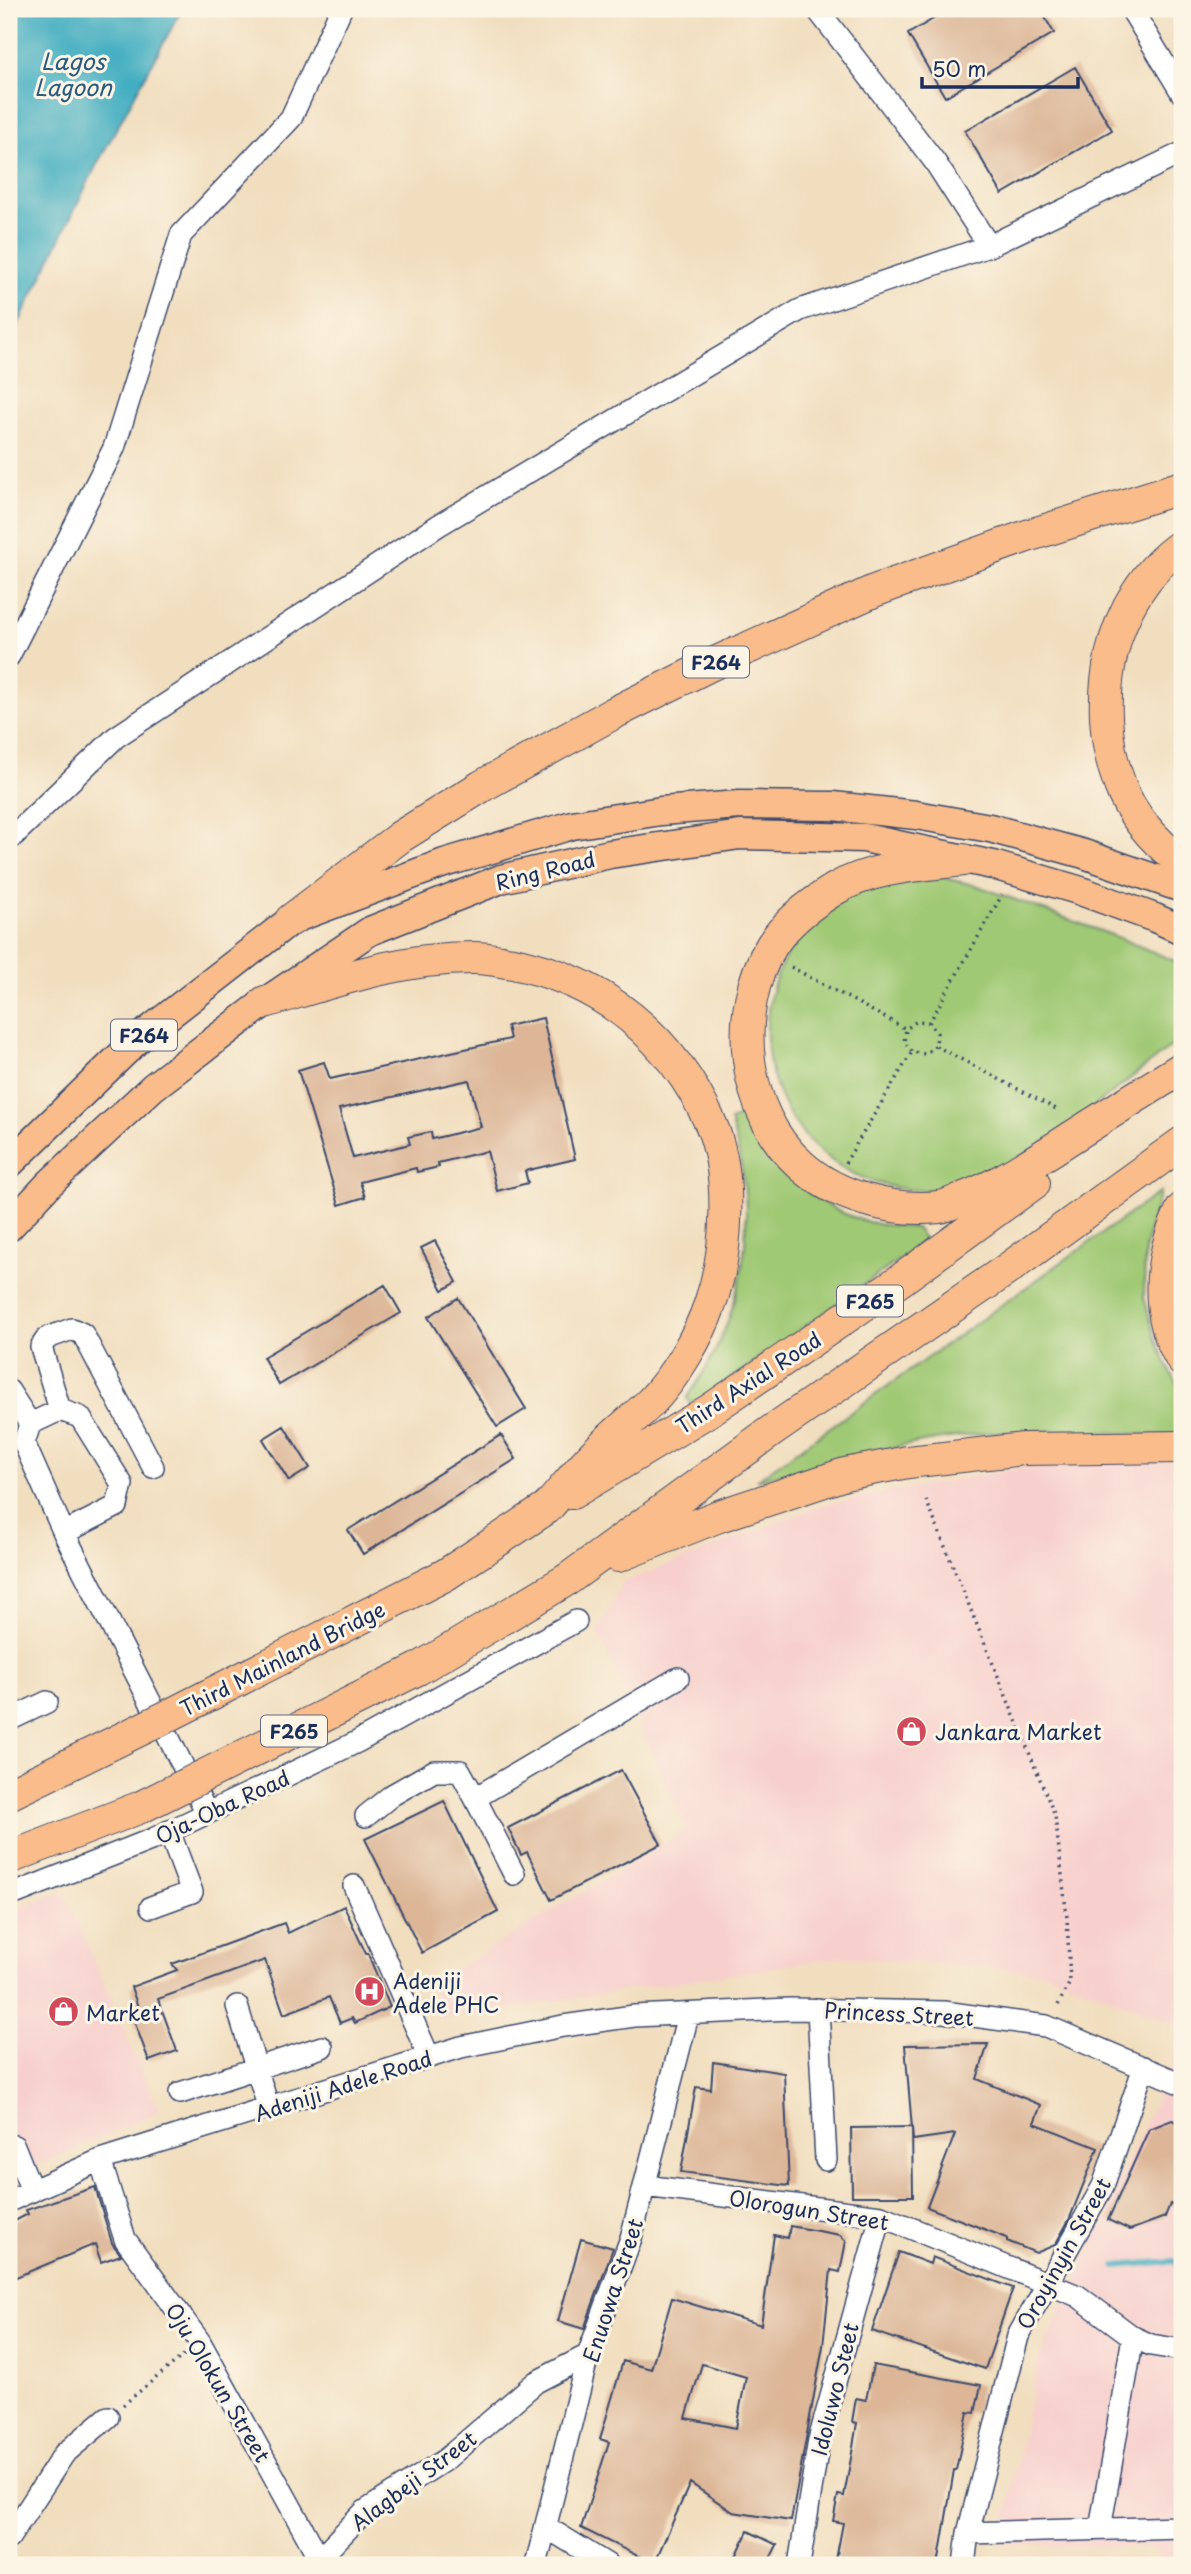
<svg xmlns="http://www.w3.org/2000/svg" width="1191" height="2574" font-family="'Playpen Sans',sans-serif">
  <rect width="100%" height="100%" fill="#fcf5e5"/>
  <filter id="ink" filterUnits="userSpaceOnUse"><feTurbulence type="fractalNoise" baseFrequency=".0143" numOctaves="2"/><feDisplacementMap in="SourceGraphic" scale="14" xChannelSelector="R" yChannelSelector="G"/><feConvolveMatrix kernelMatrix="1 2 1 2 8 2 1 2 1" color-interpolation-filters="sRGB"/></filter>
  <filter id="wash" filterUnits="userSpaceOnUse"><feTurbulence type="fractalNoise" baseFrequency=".00686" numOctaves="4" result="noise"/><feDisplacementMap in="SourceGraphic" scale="28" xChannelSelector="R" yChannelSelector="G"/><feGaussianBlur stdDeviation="1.57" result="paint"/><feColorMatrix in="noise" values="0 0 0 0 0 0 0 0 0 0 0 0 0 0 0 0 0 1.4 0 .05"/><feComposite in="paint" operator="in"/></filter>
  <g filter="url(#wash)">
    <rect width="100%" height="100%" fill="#f1debf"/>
    <path fill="#f7d0cd" d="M1162,1461L1182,1464V2026L1044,1972L841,1957L440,2019L431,1984L686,1830L598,1632L621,1583L822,1505L1013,1469Z
      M64,1891L159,2111L9,2178V1913Z
      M1182,2042V2565H1166L1153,2548L1000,2544L1038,2361Z"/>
    <path fill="#a0c975" stroke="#5e7c6a" stroke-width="2" d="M935,876L978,886L1117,937L1182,964V1038C1111,1092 1041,1156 956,1186C932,1194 901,1190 877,1183C747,1142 726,963 847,896C861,887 915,880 935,876Z
      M747,1114C769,1168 820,1213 878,1224C890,1226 903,1226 916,1228L926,1241L692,1406L687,1398C746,1314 762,1219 730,1121Z
      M1160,1192L1145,1247L1144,1297L1156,1340L1170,1372L1182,1390V1437C1115,1432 1047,1428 980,1434C906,1441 829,1463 756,1480Z"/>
    <path fill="#42aec1" stroke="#2e6e90" stroke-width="2" d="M9,9H182L96,166L9,343Z"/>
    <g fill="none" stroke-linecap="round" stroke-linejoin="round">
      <path stroke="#42aec1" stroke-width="6" d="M1115,2266L1173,2261L1182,2263"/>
    </g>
    <g id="blocks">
      <path fill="#dcb697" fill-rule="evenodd" d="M950,9H1040L1054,33L945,97L908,34Z
        M1075,67L1112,130L1002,194L965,131Z
        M543,1018L575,1159L525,1171L528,1183L497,1191L487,1151L438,1163L439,1167L417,1172L416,1168L360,1182L365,1197L339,1205L298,1070L324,1062L330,1079L510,1039L507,1026ZM469,1080L481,1127L432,1139L431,1132L408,1137L410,1144L353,1158L339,1109Z
        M435,1241L457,1282L443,1290L421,1248Z
        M385,1285L401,1313L279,1385L263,1357Z
        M458,1298L526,1409L497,1427L428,1317Z
        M284,1426L310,1468L289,1481L263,1439Z
        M501,1435L516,1459L363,1554L348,1530Z
        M621,1770L661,1844L551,1900L527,1852L521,1855L508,1828Z
        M444,1801L498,1912L422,1953L365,1839Z
        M344,1906L366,1954H368L390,2007L355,2023L352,2018L340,2023L329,1997L284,2014L265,1960L158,1999L177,2051L149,2061L130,2010L138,2007L131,1987L177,1970L172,1964L284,1923L288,1933Z
        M988,2044L977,2079L1041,2105L1034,2123L1098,2148L1069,2220L1055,2245L1036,2253L1007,2241V2238L927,2207L955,2134L913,2140L905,2045Z
        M713,2062L784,2073L789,2186L681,2172L696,2087L711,2089Z
        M1172,2120L1182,2124V2210L1170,2204L1165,2217L1130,2230L1108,2220L1149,2129Z
        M912,2127L913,2196H852L851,2128Z
        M95,2187L112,2243L121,2255L101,2262L95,2244L9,2280V2224L28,2214L26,2210Z
        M790,2226L840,2235L846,2241L840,2272L831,2270L823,2346L791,2521L733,2512L690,2483L654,2564L581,2528L609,2442L600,2439L623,2361L651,2369L672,2298L761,2325L774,2235L788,2238ZM702,2364L746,2377L736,2428L686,2418Z
        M581,2239L613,2248L584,2329L558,2321Z
        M899,2252L930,2264L932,2257L1013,2288L985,2369L872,2331Z
        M873,2365L981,2385L975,2413L968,2412L956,2470H954L938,2565H835L843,2523L833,2521L838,2495L844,2496L851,2458L857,2423L852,2422L856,2398L866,2400Z
        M748,2531L777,2545L767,2565H732Z"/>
    </g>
  </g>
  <g filter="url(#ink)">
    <use href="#blocks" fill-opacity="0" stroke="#3b496d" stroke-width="2"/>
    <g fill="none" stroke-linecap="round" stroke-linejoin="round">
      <defs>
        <path id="minor" d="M817,9L935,162L989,246
          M1131,9L1182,93
          M9,656L114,448L181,235L291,118L341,9
          M9,840L116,737L439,525L800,310L989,246L1182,153
          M9,1391L30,1424
          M60,1410L41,1347L47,1338L72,1329L83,1334L153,1467
          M64,1533L117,1506L122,1484L80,1417L60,1410L30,1424L24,1443L64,1533L207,1813
          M9,1720L47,1702
          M366,1816L392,1795L434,1771H460L475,1798
          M514,1874L475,1798L678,1678
          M354,1886L429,2057
          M9,1896L153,1839L357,1742L576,1621
          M151,1907L192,1892L169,1831
          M237,2006L269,2109
          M818,2009L826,2160
          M180,2093L322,2047
          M9,2148L14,2146L32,2191
          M100,2160L125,2239L200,2342L319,2558L325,2565
          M645,2186L881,2216L1078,2296L1133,2337L1151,2345L1182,2350
          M9,2201L100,2160L461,2047L563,2026L634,2016L790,2009L944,2012L1046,2026L1182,2084
          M546,2527L608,2565
          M1100,2529L1133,2337
          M968,2533L1182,2527
          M9,2538L64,2454L108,2417
          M313,2565L365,2511L445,2460L536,2382L588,2355
          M536,2565L588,2355L631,2238L688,2015
          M799,2565L819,2440L881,2216
          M964,2565L968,2533L1018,2336L1103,2186L1144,2067"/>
        <path id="major" d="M9,1164L137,1040L291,920L444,863L572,825L661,811L739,805L833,806L916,815L990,828L1084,854L1182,888
          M9,1227L49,1184L153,1087L265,1002L370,931L501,879L610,854L740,835L864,838L993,865L1078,890L1155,918L1182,930"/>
        <path id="highway" d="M1182,545C1108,596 1089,704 1120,785C1131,816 1157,843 1182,863
          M963,860C920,865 873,867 835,889C812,903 786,923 772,945C731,1011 742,1113 801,1165C836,1197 893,1212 939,1207C948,1206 956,1201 964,1198C996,1186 1023,1168 1052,1150C1095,1122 1139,1095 1182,1068
          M291,920L400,837L482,786L612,714L708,666L874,591L1027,536L1182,487
          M265,1002C332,982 400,958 471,958C485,957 499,961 513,963C603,981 672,1038 710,1122C733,1173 728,1253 710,1304C699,1337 674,1378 650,1403C632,1420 613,1435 595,1453C578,1470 563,1490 547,1508
          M1182,1209C1159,1258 1153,1312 1182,1360
          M572,1493L710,1410L899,1281L1034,1183
          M618,1556L719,1516L845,1474L908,1462L1024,1449L1182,1447
          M568,1579L773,1430L1009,1268L1182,1143"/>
      </defs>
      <use href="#minor" stroke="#3b496d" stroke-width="24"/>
      <use href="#major" stroke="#3b496d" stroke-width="31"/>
      <use href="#highway" stroke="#3b496d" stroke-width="34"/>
      <path stroke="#3b496d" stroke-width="3.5" stroke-dasharray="2 5" stroke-linecap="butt" d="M791,967L906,1029
        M929,1023L1002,895
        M936,1046L1058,1110
        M845,1163L912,1052L925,1054L936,1045L937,1033L928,1022L917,1021L906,1029L904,1042L912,1052
        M926,1500L1055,1816L1067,1918L1070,1982L1056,2009
        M123,2405L185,2354"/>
      <use href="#minor" stroke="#fff" stroke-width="21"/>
      <use href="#major" stroke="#f9bc8a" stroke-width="28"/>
      <use href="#highway" stroke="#f9bc8a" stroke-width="32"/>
      <defs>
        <path id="highway-bridge" d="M9,1794L164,1718L445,1575L547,1508
          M9,1858L141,1807L418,1669L568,1579"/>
      </defs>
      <use href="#highway-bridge" stroke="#3b496d" stroke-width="34" stroke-linecap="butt"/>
      <use href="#highway-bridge" stroke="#f9bc8a" stroke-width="32"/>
    </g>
  </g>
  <defs>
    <symbol id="shop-disc" viewBox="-11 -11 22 22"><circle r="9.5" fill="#d1495b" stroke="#fcf5e5"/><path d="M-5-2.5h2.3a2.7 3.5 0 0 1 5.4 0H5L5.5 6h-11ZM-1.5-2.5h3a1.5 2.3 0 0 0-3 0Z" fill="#fff"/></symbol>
    <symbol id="hospital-disc" viewBox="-11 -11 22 22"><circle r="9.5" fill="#d1495b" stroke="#fcf5e5"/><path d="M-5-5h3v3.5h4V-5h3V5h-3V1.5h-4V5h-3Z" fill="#fff"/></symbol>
  </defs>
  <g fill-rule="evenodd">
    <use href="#shop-disc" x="894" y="1714" width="35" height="35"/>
    <use href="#hospital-disc" x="352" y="1974" width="35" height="35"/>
    <use href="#shop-disc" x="46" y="1994" width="35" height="35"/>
  </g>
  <g text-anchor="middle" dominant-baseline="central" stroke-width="6" stroke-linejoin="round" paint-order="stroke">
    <g fill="#fcf5e5" stroke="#5e6a86" stroke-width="2">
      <rect x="683" y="646.5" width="66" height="31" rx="5"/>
      <rect x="111" y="1019.5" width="66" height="31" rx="5"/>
      <rect x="837" y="1285.5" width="66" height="31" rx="5"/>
      <rect x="261" y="1715.5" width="66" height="31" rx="5"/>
    </g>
    <g font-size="19" font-weight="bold" fill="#1b2f5e">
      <text x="716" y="662">F264</text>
      <text x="144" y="1035">F264</text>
      <text x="870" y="1301">F265</text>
      <text x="294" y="1731">F265</text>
    </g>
    <g font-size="21" fill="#1b2f5e" stroke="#fcf5e5">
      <text transform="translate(545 870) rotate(-14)">Ring Road</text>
      <text transform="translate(748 1382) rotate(-33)">Third Axial Road</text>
      <text transform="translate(282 1658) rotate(-27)">Third Mainland Bridge</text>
      <text transform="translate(222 1806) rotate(-25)">Oja-Oba Road</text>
      <text transform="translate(899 2013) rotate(3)">Princess Street</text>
      <text transform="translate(343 2085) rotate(-18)">Adeniji Adele Road</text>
      <text transform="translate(809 2209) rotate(9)">Olorogun Street</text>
      <text transform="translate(1063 2253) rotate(-61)">Oroyinyin Street</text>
      <text transform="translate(612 2290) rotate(-72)">Enuowa Street</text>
      <text transform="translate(219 2382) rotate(59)">Oju Olokun Street</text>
      <text transform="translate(834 2389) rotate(-76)">Idoluwo Steet</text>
      <text transform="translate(413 2480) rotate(-37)">Alagbeji Street</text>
    </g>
    <g font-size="21" fill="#1b2f5e" stroke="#fcf5e5" text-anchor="start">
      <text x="935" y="1731">Jankara Market</text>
      <text x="393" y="1980">Adeniji<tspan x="393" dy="24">Adele PHC</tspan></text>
      <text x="86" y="2012">Market</text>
    </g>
    <g font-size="23" font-style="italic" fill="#295b81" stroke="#fcf5e5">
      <text x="73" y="60">Lagos<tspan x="73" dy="26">Lagoon</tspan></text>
    </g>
  </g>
  <rect width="1191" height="2574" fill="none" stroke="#fcf5e5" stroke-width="35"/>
  <path d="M922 77v10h156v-10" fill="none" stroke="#1b2f5e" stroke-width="3.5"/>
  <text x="932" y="77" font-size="21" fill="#1b2f5e" stroke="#fcf5e5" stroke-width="5" paint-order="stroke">50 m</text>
</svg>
